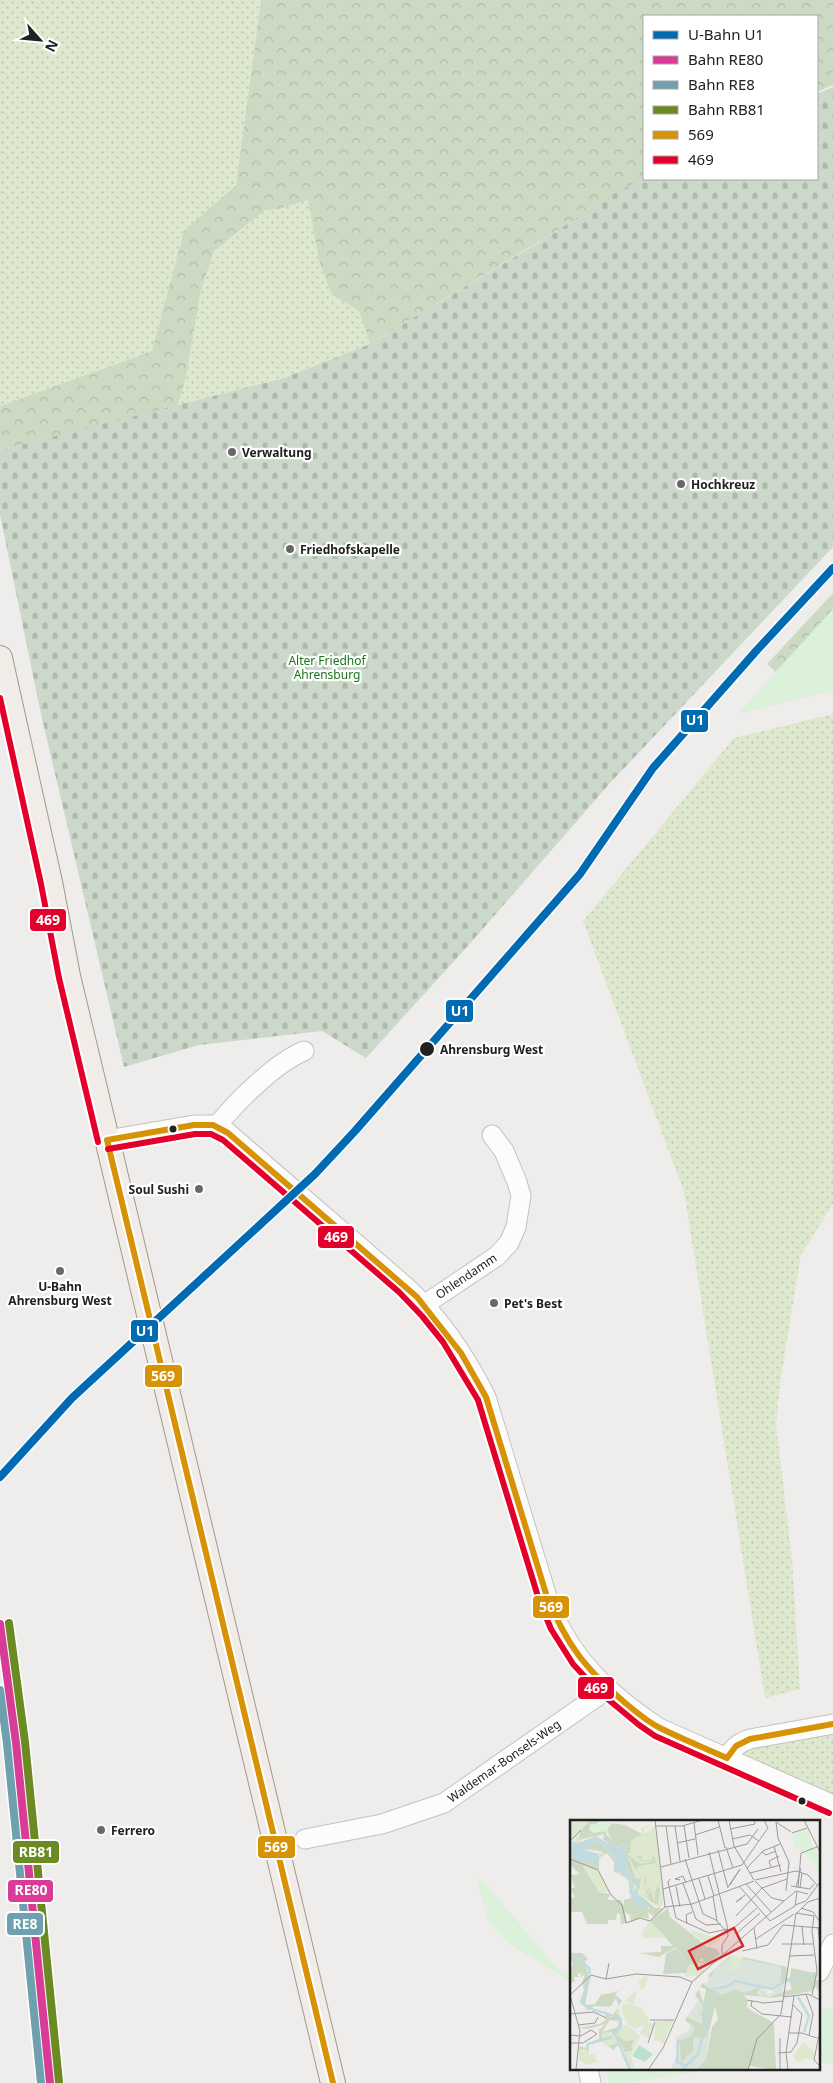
<svg xmlns="http://www.w3.org/2000/svg" width="833" height="2083" font-family="'Noto Sans',sans-serif">
  <defs>
    <pattern id="grass-dots" width="8" height="8" patternUnits="userSpaceOnUse" patternTransform="scale(1.25)"><rect width="8" height="8" fill="#dee8ce"/><path d="M2 2h.1M6 6h.1" fill="none" stroke="#bec7b1" stroke-width="1.8" stroke-linecap="round"/></pattern>
    <pattern id="forest-crowns" width="20" height="18" patternUnits="userSpaceOnUse" patternTransform="scale(1.25)"><rect width="20" height="18" fill="#cddac3"/><path d="M2 6a3 3 0 1 1 6 0M12 15a3 3 0 1 1 6 0" fill="none" stroke="#b0bba7"/></pattern>
    <pattern id="cemetery-stones" width="16" height="16" patternUnits="userSpaceOnUse" patternTransform="scale(1.25)"><rect width="16" height="16" fill="#cbd8ca"/><path d="M2 7V4a2 2 0 0 1 4 0v3zM10 15v-3a2 2 0 0 1 4 0v3z" fill="#aeb9ad"/></pattern>
  </defs>
  <rect width="100%" height="100%" fill="#efedeb"/>
  <path fill="url(#grass-dots)" d="M0,0H261L236,185L184,231L152,351L0,406Z
    M308,200L319,261L332,295L359,311L370,344L281,379L177,407L185,381L201,290L214,251L265,210L279,209Z
    M833,714V1204L801,1255L781,1377L776,1424L792,1559L800,1689L765,1698L684,1192L583,921L734,738Z
    M833,1730V1800L735,1758L743,1746Z"/>
  <path fill="url(#forest-crowns)" d="M261,0H833V85L817,92V16H644V178L370,344L359,311L332,295L319,261L308,200L279,209L265,210L214,251L201,290L185,381L177,407L0,450V406L152,351L184,231L236,185Z
    M833,593V649L787,682L767,664Z"/>
  <path fill="url(#cemetery-stones)" d="M833,87V547L611,782L466,948L366,1058L322,1031L199,1045L124,1067L41,714L0,515V450L281,379L370,344L538,243L617,192L644,178L817,179V94Z"/>
  <path fill="#dcf1da" d="M833,609V691L737,714Z
    M477,1879L484,1882L560,1971L572,1975V1982L509,1944L488,1920Z
    M819,2007L833,2009V2064L819,2062Z
    M606,2069H711L627,2083H609Z"/>
  <g fill="none" stroke-linecap="round" stroke-linejoin="round">
    <defs>
      <path id="minor" d="M216,1127C236,1102 275,1063 304,1051
        M107,1140L194,1125H213L228,1133L405,1286C439,1317 465,1355 486,1397L547,1597C552,1608 555,1619 561,1629C583,1671 620,1702 659,1728L833,1805
        M424,1305L497,1256L509,1243L516,1227L521,1196L517,1182L504,1151L492,1135
        M727,1758C733,1748 738,1743 750,1739L833,1724
        M305,1839L382,1824L444,1803L608,1689
        M819,1972L833,1944
        M588,2069L591,2083"/>
      <path id="major" d="M0,658L50,882L68,976L333,2083"/>
    </defs>
    <use href="#minor" stroke="#c2c2c1" stroke-width="21"/>
    <use href="#major" stroke="#a3988a" stroke-width="26"/>
    <use href="#minor" stroke="#fdfcfc" stroke-width="19"/>
    <use href="#major" stroke="#f1ece8" stroke-width="24"/>
    <defs>
      <path id="rail" d="M43,2026L44,2083"/>
    </defs>
    <use href="#rail" stroke="#cbcbcb" stroke-width="5.5"/>
    <use href="#rail" stroke="#fff" stroke-width="4" stroke-dasharray="11" stroke-linecap="butt"/>
    <defs>
      <path id="bus-1" d="M107,1140L333,2083
        M107,1140L194,1125H213L228,1133L417,1297L461,1353L486,1397L547,1597C567,1645 584,1667 623,1701C635,1711 646,1721 660,1728C682,1739 705,1748 727,1758
        M727,1758L736,1746L750,1739L833,1724"/>
      <path id="bus-2" d="M0,698L41,884L59,978L98,1142
        M108,1149L195,1134H211L223,1140L399,1292L422,1316L443,1342L478,1400L539,1600L551,1629L573,1664L598,1691L639,1725L655,1736L829,1813"/>
    </defs>
    <use href="#bus-1" stroke="#fff" stroke-width="10"/>
    <use href="#bus-2" stroke="#fff" stroke-width="10"/>
    <use href="#bus-1" stroke="#d79205" stroke-width="6"/>
    <use href="#bus-2" stroke="#e4002b" stroke-width="6"/>
    <defs>
      <path id="rail-1" d="M0,1624L16,1743L50,2083"/>
      <path id="rail-2" d="M0,1690L7,1744L41,2083"/>
      <path id="rail-3" d="M9,1623L25,1742L59,2082"/>
    </defs>
    <use href="#rail-1" stroke="#fff" stroke-width="11"/>
    <use href="#rail-2" stroke="#fff" stroke-width="11"/>
    <use href="#rail-3" stroke="#fff" stroke-width="11"/>
    <use href="#rail-1" stroke="#d83c96" stroke-width="8"/>
    <use href="#rail-2" stroke="#6fa0af" stroke-width="8"/>
    <use href="#rail-3" stroke="#6a8a22" stroke-width="8"/>
    <defs>
      <path id="metro-1" d="M0,1477L72,1398L315,1174L355,1131L580,874L653,768L757,650L833,568"/>
    </defs>
    <use href="#metro-1" stroke="#fff" stroke-width="11"/>
    <use href="#metro-1" stroke="#006ab3" stroke-width="8"/>
  </g>
  <g fill="#696868" stroke="#fff" stroke-width="2">
    <circle cx="232" cy="452" r="5"/>
    <circle cx="681" cy="484" r="5"/>
    <circle cx="290" cy="549" r="5"/>
    <circle cx="199" cy="1189" r="5"/>
    <circle cx="60" cy="1271" r="5"/>
    <circle cx="494" cy="1303" r="5"/>
    <circle cx="101" cy="1830" r="5"/>
  </g>
  <g fill="#212121" stroke="#fff" stroke-width="2">
    <circle cx="427" cy="1049" r="8"/>
    <circle cx="173" cy="1129" r="4.5"/>
    <circle cx="802" cy="1801" r="4.5"/>
  </g>
  <g text-anchor="middle" dominant-baseline="central" stroke-width="4.5" stroke-linejoin="round" paint-order="stroke">
    <g font-size="12" font-weight="bold" fill="#212121" stroke="#fff" text-anchor="start">
      <text x="242" y="452">Verwaltung</text>
      <text x="691" y="484">Hochkreuz</text>
      <text x="300" y="549">Friedhofskapelle</text>
      <text x="189" y="1189" text-anchor="end">Soul Sushi</text>
      <text x="60" y="1286" text-anchor="middle">U-Bahn<tspan x="60" dy="14">Ahrensburg West</tspan></text>
      <text x="504" y="1303">Pet's Best</text>
      <text x="111" y="1830">Ferrero</text>
    </g>
    <g font-size="12" fill="#19751a" stroke="#fff">
      <text x="327" y="660">Alter Friedhof<tspan x="327" dy="14">Ahrensburg</tspan></text>
    </g>
    <g font-size="12" font-weight="bold" fill="#212121" stroke="#fff" text-anchor="start">
      <text x="440" y="1049">Ahrensburg West</text>
    </g>
    <g font-size="12" fill="#212121" stroke="#fff">
      <text transform="translate(466 1276) rotate(-34)">Ohlendamm</text>
      <text transform="translate(504 1761) rotate(-35)">Waldemar-Bonsels-Weg</text>
    </g>
  </g>
  <g transform="translate(570 1820)">
    <rect width="250" height="250" fill="#efedeb"/>
    <path d="M0,0H20L9,11L12,22L9,23L3,20L7,17L0,20ZM84,4L75,9L73,14L85,6L92,61L93,85L89,88L67,72L57,33L61,21L72,14L71,8ZM13,45L28,50L39,72H29ZM121,110L146,118L156,113L141,126L122,114ZM163,135L174,140L160,152L157,146L161,142L158,139ZM129,142L137,145L132,153L127,157L123,155L114,157L119,145ZM74,156L78,157L74,169L67,170L63,185L54,181L72,166L68,163ZM54,183L70,187L79,200L77,201L83,204V209L78,212L81,213L79,218L70,214L74,205L64,209L56,202L51,188ZM49,188L53,208L56,204L70,216L61,236L65,250H60L54,239L55,232L63,229L46,214L52,203L46,193ZM103,200L94,223L84,220L86,202ZM50,202V206L45,212L49,222L39,226L31,220L32,213L41,212L42,215ZM233,222L244,231V239H233L228,243L223,236ZM10,229H16L18,235L24,234L27,242L16,245L8,239Z" fill="#dee8ce"/>
    <path d="M20,0L31,1L19,8L23,13L35,11L39,19L37,9L42,3L55,5L72,14L61,21L60,31L62,32L57,34L70,44L85,41H70L67,36H72L71,40H82L83,35L88,47L79,48L87,46L85,43L69,46L66,50L58,36L65,58L71,59L69,70L65,68L69,64L61,57L54,39L56,24L45,28L33,19L34,14L9,20L10,11ZM28,21L43,36L48,52L63,64L65,70L61,68L59,72L66,84L80,89L67,72L85,88H94L84,97L78,92L79,99L72,97L61,102L60,95L55,92L57,103L51,104L50,94L47,93L46,100H38V104H17L12,92H0V79L5,77L0,69L5,67L0,55L10,54L0,45V36L8,42L19,41L25,46L27,38L34,32L16,29ZM37,33L44,42V51L58,60L61,78L54,80V86L51,80H37L40,74L29,72L14,48L13,45L29,50V38ZM85,52L82,76L85,82V71L87,67L90,68L88,85L79,80L73,73L80,79L76,72L74,62L77,54L75,67L80,75L77,63L82,74ZM98,88L100,97L134,124H114L131,137L130,141H135L137,145L129,142L119,145L106,127L89,137L70,133L91,132V126H103L80,101ZM0,133H12L18,139L14,142L20,158L15,185L25,184L31,175L49,171L45,174L52,181L49,186L46,178L40,187L25,186L15,191L17,188L13,185L10,181L15,171L12,163L15,154L11,157V153L7,154L9,157H4L5,161L0,164V147H3ZM162,134L158,141L162,142L157,146L160,152L168,147L173,137L217,147L216,158H220L221,148L248,154L246,160H250V174L246,167L242,171L203,178L174,175L178,181L177,188L204,203L206,250L179,246L177,250H126L136,239L142,207L148,199L145,186L138,216L123,220L124,230L111,243L109,220L121,216L124,208L115,200L117,197L132,204L128,193H132L133,186L125,175L129,169L133,183L136,169L130,167L132,163L141,169L138,155ZM219,160L222,169L198,177L188,169H204ZM49,187L46,193L52,199V206L46,214L55,221L64,220L61,227L63,230L55,232L50,223L43,230L31,220L18,225L19,235L16,229H10L8,234L9,226L16,228L17,224L29,219V210L35,204L18,209L9,208L29,204L36,200L35,194L41,195L39,199ZM40,200L49,201L48,207L32,212ZM41,212L49,222L39,226L32,220V213Z" fill="#cddac3" fill-rule="evenodd"/>
    <path d="M158,139L162,142L157,146L160,152L168,147L171,139L211,146V163L199,169L188,168L175,173L164,170L152,175L132,163H138V155L142,157L143,151ZM214,162L213,171L207,174L190,177L187,174L188,169L196,170L197,175L203,173L204,169ZM128,180L133,185L132,194L128,193L132,196V204L117,197ZM119,206L125,208L121,216L109,220L111,243L124,230L123,218L126,216L132,220L140,209L136,239L126,250H100L107,237L106,217L119,210Z" fill="#dae4dd"/>
    <path d="M122,123L147,129L150,134L138,144L114,124ZM106,128L119,145L116,153L93,154L96,134Z" fill="#cbd8ca"/>
    <path d="M31,1L42,3L37,10L43,21L35,11H19L21,4H28ZM237,8L243,28L250,33V54L242,40L225,27L222,17Z" fill="#dcf1da"/>
    <path d="M80,101L97,118H72L74,109Z" fill="#dee8ce"/>
    <path d="M69,225L83,234L75,242L62,236Z" fill="#bbe0ce"/>
    <path d="M26,16L46,28L56,24L55,42L61,57L69,64L67,73L78,84V90L66,84L59,72L61,66L63,71L68,68L47,50L43,36L28,21L16,30L29,34L34,31L29,35L25,46L19,41L8,42L0,36L2,21L9,23Z" fill="#c2dbde"/>
    <path fill="none" stroke="#c2dbde" stroke-width="2.5" d="M0,137L9,138L19,148L20,154M20,156L11,182L18,188L42,195M228,177L239,196L234,212M43,196L49,197L51,206L45,214L60,250M108,220L107,242L116,246M17,228L18,224L42,217M112,250L128,234L132,218L136,216L138,186L144,169L158,166L165,161L202,169L216,161L246,153"/>
    <path fill="none" stroke="#9d9b9a" stroke-width="1" d="M85,0L95,87M148,0L155,28M159,0L164,26L184,60M234,0L250,32M206,2L208,18L219,42L216,71M206,2L221,12M124,3L128,35M85,6H112L133,0M96,6L101,44M105,6L110,41M114,6L119,38M160,9L185,4L184,0M222,13L237,8M125,15L149,7M162,19L180,15L189,21M0,21L11,10M107,23L125,19M204,26L211,52M156,27L163,48M148,30L158,68M139,32L157,105L158,116L152,125V134M192,32L196,35L206,31M0,39L28,50L41,75L52,85L56,103L70,98L80,101L95,87L122,84L184,61M115,39L133,94L146,100L156,111M91,47L177,24L188,9M201,47L199,41L209,36M177,48L193,31L210,24M180,53L211,45M138,56L144,76M100,59L98,62L106,98L139,113L158,109M129,59L135,79M110,60L105,59L113,56L116,63M185,60L226,51L238,55L247,65M185,61L202,78L214,81L226,71L238,74M113,63L126,99L136,105L151,104M176,64L201,92M106,66L110,87M169,66L200,101L225,86L227,72M221,66L240,69L244,64M158,67L170,49L160,65M226,67L231,48M228,68L231,33L247,27M230,68L232,53M93,69L172,45L198,8L194,0M143,76L147,101M172,78L166,82L175,75M225,85L236,81L250,62M231,88L243,92L250,102M227,93L238,82L250,78M166,96L192,68L217,59M117,104L116,95L122,92M165,107L187,88M232,107L234,125M248,107L250,125M184,108L187,129M166,114L190,93M186,119L224,94M212,124H243M172,131L198,125L213,105L250,108M219,136L244,135M36,159L39,143M236,174L243,194L239,215M0,175L21,155L36,159L66,154L110,157L122,162M0,175L10,211L6,250M242,175L247,151M213,177L238,174L250,180M177,180L194,183L213,181M182,181L181,186L192,194L222,197M0,194L24,192L36,198M80,200H104M8,205L25,203L28,197M219,213H232L247,218M0,215L11,216L21,210L27,214L13,223H0M78,223L85,202M208,233L221,232L227,223L232,194L223,185M250,246L244,240L250,210M78,250L93,228L122,162L214,81M178,250L187,219L211,194L226,93L244,96L242,111L247,151M210,250V218M218,250L216,233L224,176"/>
    <path fill="#d62828" fill-opacity="0.15" stroke="#d62828" stroke-width="2.5" d="M164,108L173,126L128,149L119,131Z"/>
    <rect width="250" height="250" fill="none" stroke="#212121" stroke-width="2.5"/>
  </g>
  <g stroke="#fff" stroke-width="2">
    <rect x="680" y="709" width="29" height="24" rx="5" fill="#006ab3"/>
    <rect x="29" y="908" width="38" height="24" rx="5" fill="#e4002b"/>
    <rect x="445" y="999" width="29" height="24" rx="5" fill="#006ab3"/>
    <rect x="317" y="1225" width="38" height="24" rx="5" fill="#e4002b"/>
    <rect x="130" y="1319" width="29" height="24" rx="5" fill="#006ab3"/>
    <rect x="144" y="1364" width="39" height="24" rx="5" fill="#d79205"/>
    <rect x="532" y="1595" width="38" height="24" rx="5" fill="#d79205"/>
    <rect x="577" y="1676" width="38" height="24" rx="5" fill="#e4002b"/>
    <rect x="257" y="1835" width="39" height="24" rx="5" fill="#d79205"/>
    <rect x="12" y="1840" width="48" height="24" rx="5" fill="#6a8a22"/>
    <rect x="7" y="1879" width="47" height="24" rx="5" fill="#d83c96"/>
    <rect x="6" y="1912" width="38" height="24" rx="5" fill="#6fa0af"/>
  </g>
  <g font-size="14" text-anchor="middle" font-weight="bold" fill="#fff">
    <text x="695" y="725">U1</text>
    <text x="48" y="925">469</text>
    <text x="460" y="1016">U1</text>
    <text x="336" y="1242">469</text>
    <text x="145" y="1336">U1</text>
    <text x="163" y="1381">569</text>
    <text x="551" y="1612">569</text>
    <text x="596" y="1693">469</text>
    <text x="276" y="1852">569</text>
    <text x="36" y="1857">RB81</text>
    <text x="31" y="1895">RE80</text>
    <text x="25" y="1929">RE8</text>
  </g>
  <rect x="643" y="15" width="175" height="165" fill="#ffffff" stroke="#a6a6a6"/>
  <rect x="653" y="31" width="25" height="8" fill="#006ab3" stroke="#a6a6a6"/>
  <text x="688" y="40" font-size="15" fill="#212121">U-Bahn U1</text>
  <rect x="653" y="56" width="25" height="8" fill="#d83c96" stroke="#a6a6a6"/>
  <text x="688" y="65" font-size="15" fill="#212121">Bahn RE80</text>
  <rect x="653" y="81" width="25" height="8" fill="#6fa0af" stroke="#a6a6a6"/>
  <text x="688" y="90" font-size="15" fill="#212121">Bahn RE8</text>
  <rect x="653" y="106" width="25" height="8" fill="#6a8a22" stroke="#a6a6a6"/>
  <text x="688" y="115" font-size="15" fill="#212121">Bahn RB81</text>
  <rect x="653" y="131" width="25" height="8" fill="#d79205" stroke="#a6a6a6"/>
  <text x="688" y="140" font-size="15" fill="#212121">569</text>
  <rect x="653" y="156" width="25" height="8" fill="#e4002b" stroke="#a6a6a6"/>
  <text x="688" y="165" font-size="15" fill="#212121">469</text>
  <g transform="translate(40 40) rotate(117)" stroke="#ffffff" stroke-width="4" paint-order="stroke">
  <path d="M0-4L9 19L0 12L-9 19Z" fill="#212121"/>
  <text y="-8" font-size="14" font-weight="bold" text-anchor="middle" fill="#212121">N</text>
  </g>
</svg>
